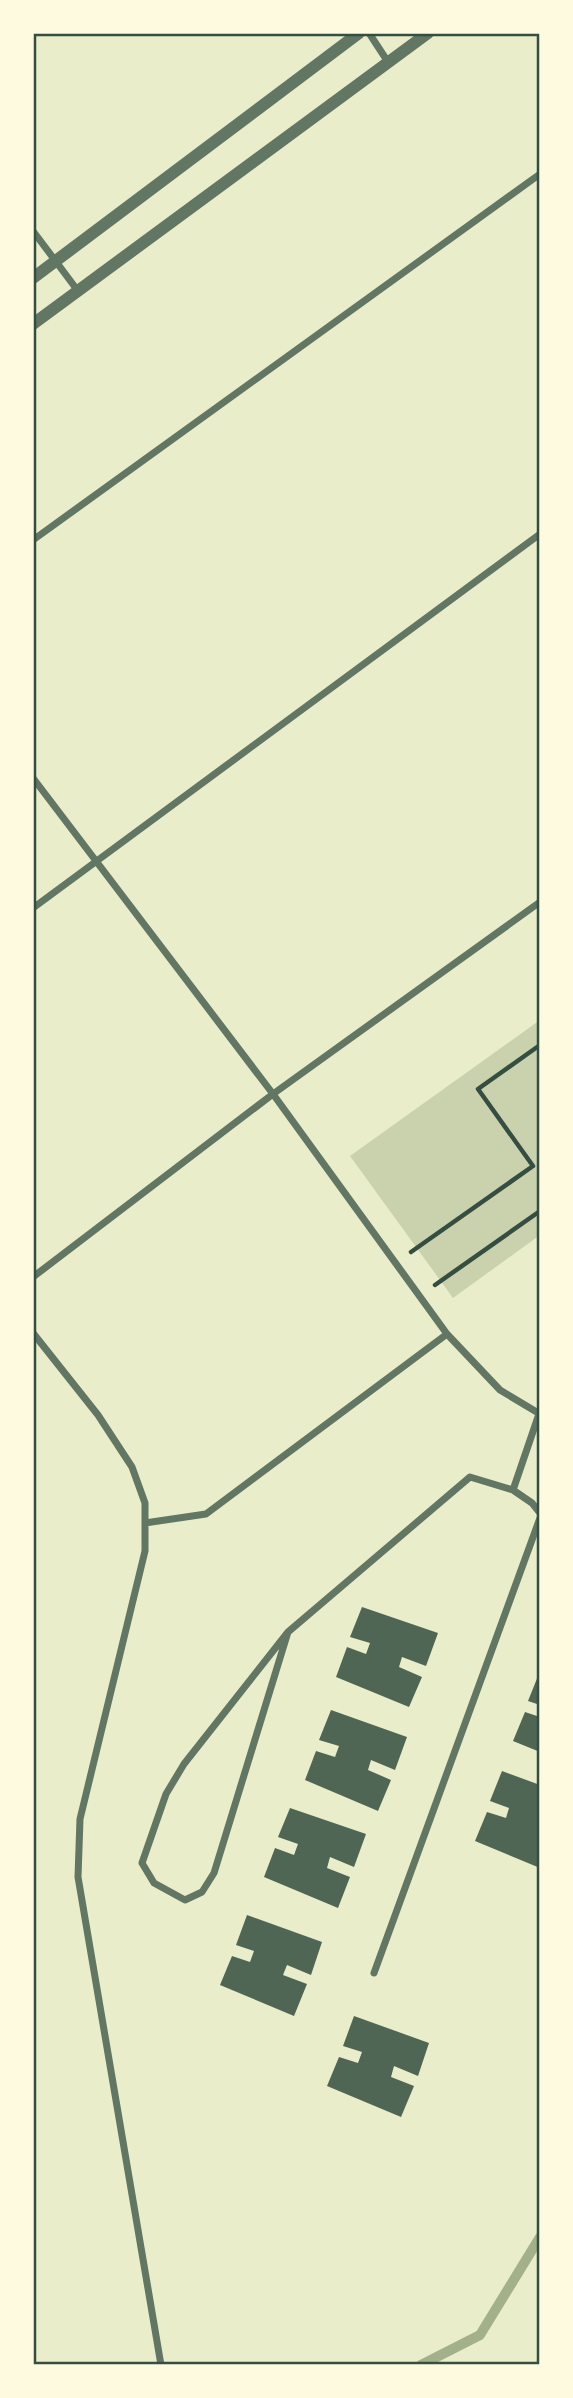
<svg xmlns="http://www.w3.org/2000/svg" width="573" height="2398" font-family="'Public Sans',sans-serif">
  <rect width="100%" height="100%" fill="#e9edc9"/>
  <path fill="#cad2ad" d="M540,1020V1235L453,1298L350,1156Z"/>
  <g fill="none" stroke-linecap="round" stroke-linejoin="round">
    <path stroke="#a3b18a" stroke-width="10" d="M421,2365L480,2335L540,2237"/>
  </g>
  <path fill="#4f6655" d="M362,1607L438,1633L426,1666L402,1657L399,1667L422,1677L409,1707L336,1677L347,1647L366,1654L370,1643L350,1637Z
    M540,1671V1705L528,1701Z
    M331,1710L407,1737L395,1770L371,1760L368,1770L391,1780L378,1811L305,1780L316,1751L335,1757L339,1746L319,1740Z
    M525,1712L540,1717V1752L513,1741Z
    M502,1771L540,1785V1868L475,1841L487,1812L506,1818L509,1808L490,1801Z
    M290,1808L366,1834L354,1867L330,1857L327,1868L350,1877L338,1908L264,1877L275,1848L294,1855L298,1844L278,1837Z
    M247,1915L322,1942L311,1975L287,1965L283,1975L307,1984L294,2016L220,1985L232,1956L250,1962L254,1951L236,1945Z
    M354,2016L429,2043L418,2076L394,2066L391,2077L414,2086L401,2117L327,2086L339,2057L358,2063L362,2052L343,2046Z"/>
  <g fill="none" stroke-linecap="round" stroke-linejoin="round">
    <path stroke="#344e41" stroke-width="4.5" d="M411,1252L533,1166L478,1089L540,1045
      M435,1285L540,1211"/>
    <path stroke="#617663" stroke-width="7" d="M369,33L388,62
      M33,231L78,291
      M33,540L540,174
      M33,778L273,1094L447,1334L500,1390L540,1414
      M33,908L540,534
      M33,1277L273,1094L540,902
      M33,1333L98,1415L132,1467L145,1503V1551L80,1819L78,1877L161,2365
      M513,1490L532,1503L540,1513
      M145,1523L206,1514L447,1334
      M288,1632L214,1873L202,1892L185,1900L154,1883L142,1863L166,1794L184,1764L288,1632L470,1477L513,1490L539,1414
      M374,1973L540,1518"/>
    <path stroke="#617663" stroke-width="12" d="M33,278L359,33
      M33,324L428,33"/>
  </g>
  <rect width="573" height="2398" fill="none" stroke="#fefae0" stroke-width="70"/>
  <rect x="35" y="35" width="503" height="2328" fill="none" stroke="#344e41" stroke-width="2.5"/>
</svg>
